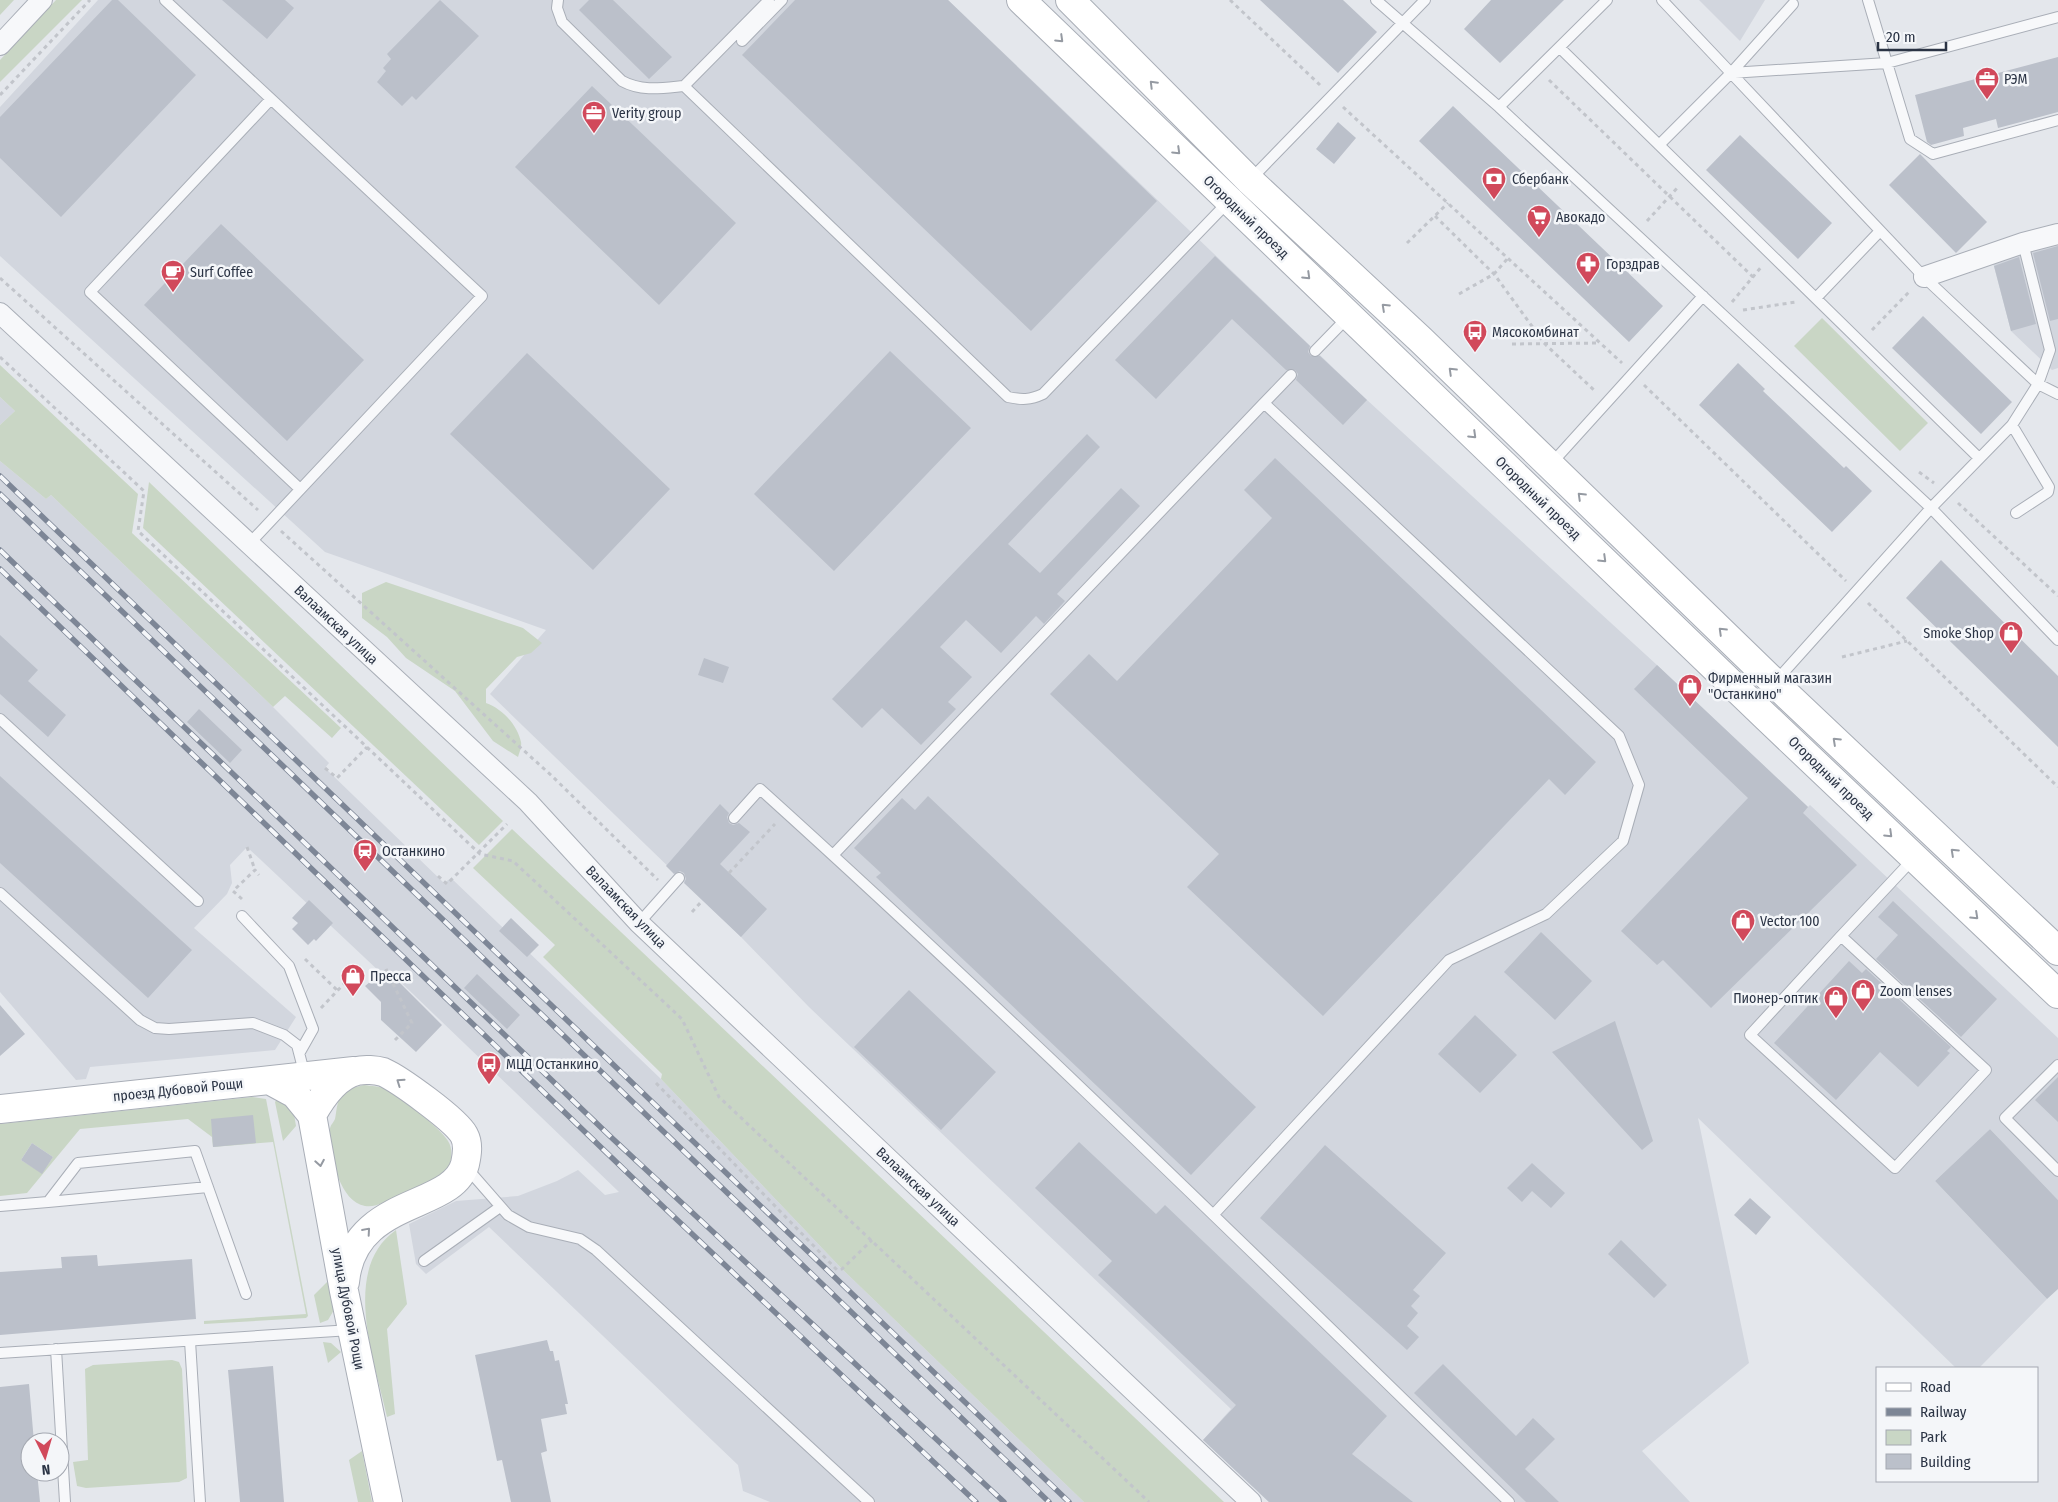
<svg xmlns="http://www.w3.org/2000/svg" width="2058" height="1502" font-family="'Fira Sans Condensed',sans-serif">
  <rect width="100%" height="100%" fill="#e4e7ec"/>
  <path fill="#d2d6de" d="M98,0H948L1367,400L1657,665L1808,807L1810,805L2058,1038V1200L1990,1129L1935,1181L2047,1299L1979,1368H1956L1698,1118L1749,1363L1642,1451L1690,1502H1269L1203,1440L1231,1409L809,1007L741,937L490,694L546,630L325,552L0,256V107Z
    M1699,0H1765L1740,41Z
    M2058,242V368L2052,370L2011,331L1992,259Z
    M0,397L15,411L0,425Z
    M0,461L46,499L51,495L273,707L329,763L325,768L444,883L451,878L661,1079L842,1269L1084,1502H770L743,1491L738,1465L489,1227L426,1274L416,1264L409,1224L456,1201L518,1196L557,1181L578,1170L605,1195L619,1192L387,969L381,973L247,847L230,865L232,883L227,894L194,928L296,1017L275,1050L90,1067L86,1079L76,1080L0,992Z"/>
  <path fill="#c9d6c5" fill-rule="evenodd" d="M0,0H14L0,15Z
    M56,0H82L0,82V60Z
    M1822,318L1928,423L1900,451L1794,346Z
    M0,365L138,494L132,533L341,728L332,738L285,696L273,707L51,495L46,499L0,461V425L15,411L0,397Z
    M149,482L503,821L479,845L143,528Z
    M386,582L523,628L542,643L531,653L517,657L486,689V703C501,708 517,724 521,742C522,747 519,753 518,757L493,741L455,691L406,658L387,637L362,618V593Z
    M512,829L1224,1502H1084L842,1269L661,1079L662,1074L543,957L555,945L473,868Z
    M364,1085C371,1086 379,1086 386,1089C400,1096 441,1129 448,1141C453,1148 452,1161 448,1167C438,1182 415,1189 399,1197L397,1196C388,1200 376,1208 365,1206C339,1202 328,1151 330,1128C331,1124 334,1122 335,1119C337,1110 336,1102 343,1094C349,1088 356,1087 364,1085Z
    M281,1094L294,1114L296,1126L283,1141L275,1102Z
    M252,1097L266,1099L308,1316L306,1318L204,1324V1321L306,1314L273,1142L213,1147L212,1137L188,1119L80,1129L27,1193L0,1196V1124ZM32,1143L53,1157L42,1173L21,1160Z
    M396,1230L407,1304L387,1329L395,1414L387,1417C375,1362 340,1269 396,1230Z
    M329,1280L334,1310L328,1320L320,1323L314,1295Z
    M323,1342L331,1343L341,1352L328,1363Z
    M172,1360L179,1362L182,1369L187,1478L179,1482L86,1488L77,1486L73,1462L88,1460L85,1369L93,1365Z
    M362,1451L372,1502H358L349,1460Z"/>
  <path fill="#bbc0ca" d="M112,0H118L196,75L61,217L0,158V117Z
    M222,0H285L294,8L267,39Z
    M440,0L479,36L416,100L412,96L402,106L377,82L386,71L383,68L391,59L387,54Z
    M589,0H613L672,57L649,79L579,10Z
    M795,0H948L1157,201L1031,331L742,55Z
    M1260,0H1343L1377,32L1338,73Z
    M1491,0H1564L1500,63L1464,29Z
    M2058,57V112L1998,128L1996,119L1963,128L1964,136L1931,145L1927,142L1915,95Z
    M592,86L736,223L659,305L515,167Z
    M1453,106L1663,306L1629,342L1419,141Z
    M1338,122L1356,138L1334,164L1316,149Z
    M1740,135L1832,223L1798,259L1706,170Z
    M1920,154L1987,222L1956,253L1889,185Z
    M221,224L364,360L287,441L144,305Z
    M2058,246V319L2050,321L2033,253Z
    M1215,256L1310,346L1308,352L1311,356H1320L1367,400L1343,425L1296,380L1298,374L1295,370H1286L1232,319L1156,399L1115,360Z
    M2019,257L2036,324L2011,331L1994,266Z
    M1923,316L2012,402L1981,434L1892,348Z
    M890,351L971,428L834,571L754,494Z
    M527,353L670,489L593,570L450,434Z
    M1738,363L1765,389L1763,391L1844,468L1846,466L1872,491L1832,532L1699,405Z
    M1087,434L1100,447L1008,544L1040,573L1121,488L1140,506L1057,594L1065,601L1044,624L1036,616L1001,653L966,620L940,647L972,677L948,702L956,709L921,745L882,708L862,728L832,699Z
    M1275,458L1596,762L1565,795L1549,779L1323,1016L1187,887L1219,854L1050,694L1089,654L1117,681L1272,518L1244,490Z
    M1941,560L2058,676V747L1906,598Z
    M0,635L38,670L28,681L66,715L48,737L0,694Z
    M704,658L729,667L723,683L698,675Z
    M1657,665L1808,807L1803,813L1857,865L1711,1008L1663,960L1657,965L1621,931L1748,798L1634,689Z
    M199,709L242,750L230,763L187,722Z
    M0,776L192,950L148,998L0,863Z
    M928,796L1256,1107L1191,1175L876,877L881,873L854,848L902,798L915,810Z
    M720,804L729,813L727,817L729,823L733,825L739,823L750,832L720,864L767,909L741,937L684,883L686,879L684,873L680,871L674,874L666,866Z
    M309,900L333,923L316,941L314,939L308,945L292,929L298,923L292,918Z
    M1893,901L1997,999L1961,1037L1876,959L1898,935L1878,917Z
    M511,918L539,945L527,957L499,931Z
    M1541,932L1592,981L1555,1020L1504,972Z
    M1849,961L1862,973L1866,969L1951,1047L1947,1051L1950,1053L1918,1087L1880,1052L1836,1100L1774,1043Z
    M386,969L442,1025L416,1052L381,1020V1002L365,986Z
    M477,974L520,1015L507,1029L464,988Z
    M909,990L996,1072L941,1130L854,1047Z
    M0,1005L25,1034L0,1056Z
    M1475,1015L1517,1055L1480,1093L1438,1054Z
    M1615,1021L1653,1141L1642,1150L1552,1052Z
    M2058,1077V1122L2035,1100Z
    M253,1115L256,1143L213,1147L211,1119Z
    M1990,1129L2058,1200V1289L2047,1299L1935,1181Z
    M1079,1142L1156,1214L1165,1205L1387,1416L1352,1454L1413,1502H1269L1203,1440L1236,1405L1098,1275L1112,1261L1035,1188Z
    M32,1143L53,1157L42,1174L21,1160Z
    M1325,1145L1446,1253L1413,1290L1420,1296L1411,1306L1418,1313L1407,1326L1419,1337L1407,1350L1260,1218Z
    M1532,1163L1565,1193L1551,1208L1532,1191L1522,1202L1507,1188Z
    M1750,1198L1771,1217L1756,1235L1734,1215Z
    M1621,1240L1667,1285L1654,1298L1608,1254Z
    M97,1255L98,1266L192,1259L196,1319L0,1335V1272L62,1268L61,1257Z
    M547,1340L550,1351H553L555,1361L559,1360L568,1404H565L567,1414L541,1419L547,1451L541,1453L551,1502H511L502,1460L497,1461L475,1355Z
    M1443,1364L1516,1436L1533,1418L1555,1439L1525,1469L1559,1502H1526L1414,1393Z
    M273,1366L284,1502H240L228,1370Z
    M29,1384L34,1442H30V1472H37L40,1502H0V1387Z"/>
  <g fill="none" stroke-linecap="round" stroke-linejoin="round">
    <defs>
      <path id="lane" d="M165,0L271,99
        M558,0L557,8L562,22L622,81C642,92 663,88 684,86L769,0
        M1376,0L1499,107L1931,508L1775,682
        M1662,0L1731,73L1887,63L2058,17
        M1868,0L1910,139L1933,154L2058,120
        M742,41L782,0
        M1560,48L1979,458
        M1731,73L1924,277L2038,384L2012,425L1931,508L2058,640
        M684,86L1008,397C1022,400 1030,400 1043,394L1229,201
        M1499,107L1607,0
        M1659,145L1731,73L1793,4
        M1250,180L1425,0
        M2023,243L2050,350L2038,384L2058,394
        M1816,298L1880,231
        M1315,351L1349,316
        M1264,403L1291,375
        M2012,425L2049,487L2048,492L2016,513
        M1551,464L1703,296
        M249,544L482,296L271,99L90,292L300,489
        M0,719L198,901
        M734,818L760,789C1016,1020 1262,1262 1509,1502
        M833,855L1264,403L1619,736L1639,785L1623,841L1546,914L1449,960L1214,1214
        M0,893L140,1020L155,1028L169,1029L253,1023L284,1035L297,1045L305,1076
        M242,916L289,966L313,1029L300,1052
        M639,923L679,878
        M1841,936L1986,1070L1895,1168L1750,1035Z
        M1841,936L1914,858
        M2058,1065L2005,1118L2058,1171
        M466,1167L508,1215L529,1227L580,1239L596,1250L869,1502
        M48,1202L208,1187
        M0,1206L48,1202L78,1163L195,1151L246,1294
        M424,1261L500,1207
        M190,1341L200,1502
        M56,1349L65,1502
        M0,1353L351,1330"/>
      <path id="street" d="M0,45L42,0
        M1924,277L2023,243L2058,234
        M0,313L528,802L639,923L1251,1502"/>
      <path id="secondary" d="M1021,0L1765,716L2058,994
        M1070,0L1249,180L1421,340L1787,695L2058,951
        M271,1081L295,1094L312,1115L344,1291L388,1502
        M0,1109L354,1071
        M312,1115C322,1097 336,1076 357,1071C364,1069 376,1070 383,1072C399,1079 456,1120 464,1135C469,1144 467,1155 465,1164C453,1211 353,1196 345,1282"/>
    </defs>
    <use href="#lane" stroke="#a9aeb7" stroke-width="12"/>
    <use href="#street" stroke="#a9aeb7" stroke-width="22"/>
    <use href="#secondary" stroke="#a9aeb7" stroke-width="30"/>
    <path stroke="#c2c5cb" stroke-width="3" stroke-dasharray="4 4" stroke-linecap="butt" d="M1230,0L1320,85
      M1549,80L1753,277
      M0,95L90,0
      M1343,107L1622,363
      M1435,216L1494,274L1545,344L1596,392
      M1647,221L1679,186
      M1407,243L1448,203
      M0,278L258,510
      M1459,294L1494,274L1508,258
      M1732,302L1762,266
      M1743,310L1796,302
      M1872,330L1909,292
      M1512,344L1599,343
      M0,357L144,491L138,531L480,854L513,861L682,1019L719,1097L1149,1502
      M1644,385L1846,581
      M1919,472L1934,483
      M1958,503L2058,596
      M281,531L552,776L658,880
      M1868,603L2058,787
      M1842,657L1907,641
      M325,768L337,778L367,747
      M247,847L255,870
      M729,873L775,824
      M438,876L447,884L507,824
      M242,899L233,891L255,870L259,875
      M692,912L702,901
      M305,959L338,991
      M386,969L412,1023L393,1042
      M321,1008L358,969L352,964
      M656,1083L837,1270L842,1269L872,1240"/>
    <use href="#lane" stroke="#f7f8fa" stroke-width="10"/>
    <use href="#street" stroke="#f7f8fa" stroke-width="20"/>
    <use href="#secondary" stroke="#fff" stroke-width="28"/>
    <defs>
      <path id="rail" d="M0,476L1069,1502
        M0,494L1049,1502
        M0,550L613,1139L1004,1502
        M0,569L636,1181L976,1502"/>
    </defs>
    <use href="#rail" stroke="#7d8696" stroke-width="5.5"/>
    <use href="#rail" stroke="#f4f6f9" stroke-width="4" stroke-dasharray="11" stroke-linecap="butt"/>
  </g>
  <defs><path id="oneway-chevron" d="M-2-3.5L2.5 0L-2 3.5" fill="none" stroke-width="1.6" stroke-linecap="round" stroke-linejoin="round" transform="scale(1.25)"/></defs>
  <g stroke="#959aa2">
    <use href="#oneway-chevron" transform="translate(1060 39) rotate(44)"/>
    <use href="#oneway-chevron" transform="translate(1153 84) rotate(-135)"/>
    <use href="#oneway-chevron" transform="translate(1177 151) rotate(44)"/>
    <use href="#oneway-chevron" transform="translate(1307 276) rotate(44)"/>
    <use href="#oneway-chevron" transform="translate(1385 307) rotate(-137)"/>
    <use href="#oneway-chevron" transform="translate(1452 371) rotate(-136)"/>
    <use href="#oneway-chevron" transform="translate(1473 435) rotate(44)"/>
    <use href="#oneway-chevron" transform="translate(1581 496) rotate(-136)"/>
    <use href="#oneway-chevron" transform="translate(1603 559) rotate(44)"/>
    <use href="#oneway-chevron" transform="translate(1722 631) rotate(-136)"/>
    <use href="#oneway-chevron" transform="translate(1836 741) rotate(-137)"/>
    <use href="#oneway-chevron" transform="translate(1889 834) rotate(44)"/>
    <use href="#oneway-chevron" transform="translate(1954 852) rotate(-137)"/>
    <use href="#oneway-chevron" transform="translate(1975 916) rotate(43)"/>
    <use href="#oneway-chevron" transform="translate(400 1082) rotate(-145)"/>
    <use href="#oneway-chevron" transform="translate(320 1163) rotate(80)"/>
    <use href="#oneway-chevron" transform="translate(367 1231) rotate(-49)"/>
  </g>
  <defs>
    <symbol id="office-pin" viewBox="-11 -11 22 30"><path d="M0 17L-7.5 6A9.5 9.5 0 1 1 7.5 6Z" fill="#d1495b" stroke="#f4f6f9"/><path d="M-6-3h4V-5.5h4V-3h4V5H-6ZM-1-4.5V-3h2v-1.5ZM-6 0V1H6V0Z" fill="#fff"/></symbol>
    <symbol id="bank-pin" viewBox="-11 -11 22 30"><path d="M0 17L-7.5 6A9.5 9.5 0 1 1 7.5 6Z" fill="#d1495b" stroke="#f4f6f9"/><path d="M-6-4H6V4H-6ZM0-2.3a2.3 2.3 0 1 0 0 4.6a2.3 2.3 0 1 0 0-4.6Z" fill="#fff"/></symbol>
    <symbol id="supermarket-pin" viewBox="-11 -11 22 30"><path d="M0 17L-7.5 6A9.5 9.5 0 1 1 7.5 6Z" fill="#d1495b" stroke="#f4f6f9"/><path d="M-6-5.5h2.5l.6 2H6L4.5 2H-2.5L-4.4-4H-6ZM-1.5 3.2a1.3 1.3 0 1 0 .1 0ZM3 3.2a1.3 1.3 0 1 0 .1 0Z" fill="#fff"/></symbol>
    <symbol id="pharmacy-pin" viewBox="-11 -11 22 30"><path d="M0 17L-7.5 6A9.5 9.5 0 1 1 7.5 6Z" fill="#d1495b" stroke="#f4f6f9"/><path d="M-2-6h4v4h4v4h-4v4h-4v-4h-4v-4h4Z" fill="#fff"/></symbol>
    <symbol id="cafe-pin" viewBox="-11 -11 22 30"><path d="M0 17L-7.5 6A9.5 9.5 0 1 1 7.5 6Z" fill="#d1495b" stroke="#f4f6f9"/><path d="M-5.5-4.5H6V0H3Q3 3.5 0 3.5H-2.5Q-5.5 3.5-5.5 0ZM3-3.2v2h1.7v-2ZM-6 4.5H4V6H-6Z" fill="#fff"/></symbol>
    <symbol id="bus-pin" viewBox="-11 -11 22 30"><path d="M0 17L-7.5 6A9.5 9.5 0 1 1 7.5 6Z" fill="#d1495b" stroke="#f4f6f9"/><path d="M-5-6H5V4H4V6H2V4H-2V6H-4V4H-5ZM-3.5-4V0h7V-4ZM-3.5 1.2v1.5H-2V1.2ZM2 1.2v1.5H3.5V1.2Z" fill="#fff"/></symbol>
    <symbol id="shop-pin" viewBox="-11 -11 22 30"><path d="M0 17L-7.5 6A9.5 9.5 0 1 1 7.5 6Z" fill="#d1495b" stroke="#f4f6f9"/><path d="M-5-2.5h2.3a2.7 3.5 0 0 1 5.4 0H5L5.5 6h-11ZM-1.5-2.5h3a1.5 2.3 0 0 0-3 0Z" fill="#fff"/></symbol>
    <symbol id="station-pin" viewBox="-11 -11 22 30"><path d="M0 17L-7.5 6A9.5 9.5 0 1 1 7.5 6Z" fill="#d1495b" stroke="#f4f6f9"/><path d="M-3-6H3Q5-6 5-4V2Q5 4 3 4L4.5 6H3L1.5 4h-3L-3 6H-4.5L-3 4Q-5 4-5 2V-4Q-5-6-3-6ZM-3.5-4v3h7v-3ZM-3.5 1v1.5H-2V1ZM2 1v1.5H3.5V1Z" fill="#fff"/></symbol>
  </defs>
  <g fill-rule="evenodd">
    <use href="#office-pin" x="1973" y="65" width="28" height="38"/>
    <use href="#office-pin" x="580" y="99" width="28" height="38"/>
    <use href="#bank-pin" x="1480" y="165" width="28" height="38"/>
    <use href="#supermarket-pin" x="1525" y="203" width="28" height="38"/>
    <use href="#pharmacy-pin" x="1574" y="250" width="28" height="38"/>
    <use href="#cafe-pin" x="159" y="258" width="28" height="38"/>
    <use href="#bus-pin" x="1461" y="318" width="28" height="38"/>
    <use href="#shop-pin" x="1997" y="619" width="28" height="38"/>
    <use href="#shop-pin" x="1676" y="672" width="28" height="38"/>
    <use href="#station-pin" x="351" y="837" width="28" height="38"/>
    <use href="#shop-pin" x="1729" y="907" width="28" height="38"/>
    <use href="#shop-pin" x="339" y="962" width="28" height="38"/>
    <use href="#shop-pin" x="1849" y="977" width="28" height="38"/>
    <use href="#shop-pin" x="1822" y="984" width="28" height="38"/>
    <use href="#bus-pin" x="475" y="1050" width="28" height="38"/>
  </g>
  <g text-anchor="middle" dominant-baseline="central" stroke-width="5" stroke-linejoin="round" paint-order="stroke">
    <g font-size="14" fill="#2b3445" stroke="#f4f6f9" text-anchor="start">
      <text x="2004" y="79">РЭМ</text>
      <text x="612" y="113">Verity group</text>
      <text x="1512" y="179">Сбербанк</text>
      <text x="1556" y="217">Авокадо</text>
      <text x="1606" y="264">Горздрав</text>
      <text x="190" y="272">Surf Coffee</text>
      <text x="1492" y="332">Мясокомбинат</text>
      <text x="1994" y="633" text-anchor="end">Smoke Shop</text>
      <text x="1708" y="678">Фирменный магазин<tspan x="1708" dy="16">"Останкино"</tspan></text>
      <text x="382" y="851">Останкино</text>
      <text x="1760" y="921">Vector 100</text>
      <text x="370" y="976">Пресса</text>
      <text x="1880" y="991">Zoom lenses</text>
      <text x="1818" y="998" text-anchor="end">Пионер-оптик</text>
      <text x="506" y="1064">МЦД Останкино</text>
    </g>
    <g font-size="14" fill="#2b3445" stroke="#f4f6f9">
      <text transform="translate(1246 217) rotate(44)">Огородный проезд</text>
      <text transform="translate(1538 498) rotate(44)">Огородный проезд</text>
      <text transform="translate(336 625) rotate(43)">Валаамская улица</text>
      <text transform="translate(1831 778) rotate(44)">Огородный проезд</text>
      <text transform="translate(626 907) rotate(46)">Валаамская улица</text>
      <text transform="translate(178 1090) rotate(-6)">проезд Дубовой Рощи</text>
      <text transform="translate(918 1187) rotate(43)">Валаамская улица</text>
      <text transform="translate(348 1309) rotate(79)">улица Дубовой Рощи</text>
    </g>
  </g>
  <rect x="1876" y="1367" width="162" height="115" fill="#f4f6f9" stroke="#a4a8b1"/>
  <rect x="1886" y="1383" width="25" height="8" fill="#ffffff" stroke="#a4a8b1"/>
  <text x="1920" y="1392" font-size="15" fill="#2b3445">Road</text>
  <rect x="1886" y="1408" width="25" height="8" fill="#7d8696" stroke="#a4a8b1"/>
  <text x="1920" y="1417" font-size="15" fill="#2b3445">Railway</text>
  <rect x="1886" y="1430" width="25" height="15" fill="#c9d6c5" stroke="#a4a8b1"/>
  <text x="1920" y="1442" font-size="15" fill="#2b3445">Park</text>
  <rect x="1886" y="1454" width="25" height="15" fill="#bbc0ca" stroke="#a4a8b1"/>
  <text x="1920" y="1467" font-size="15" fill="#2b3445">Building</text>
  <g transform="translate(45 1457) rotate(175)"><circle r="24" fill="#f4f6f9" stroke="#a4a8b1"/>
  <path d="M0-4L9 19L0 12L-9 19Z" fill="#d1495b"/>
  <text y="-8" font-size="14" font-weight="bold" text-anchor="middle" fill="#2b3445">N</text>
  </g>
  <path d="M1878 42v8h68v-8" fill="none" stroke="#2b3445" stroke-width="2.5"/>
  <text x="1886" y="42" font-size="15" fill="#2b3445" stroke="#f4f6f9" stroke-width="4" paint-order="stroke">20 m</text>
</svg>
